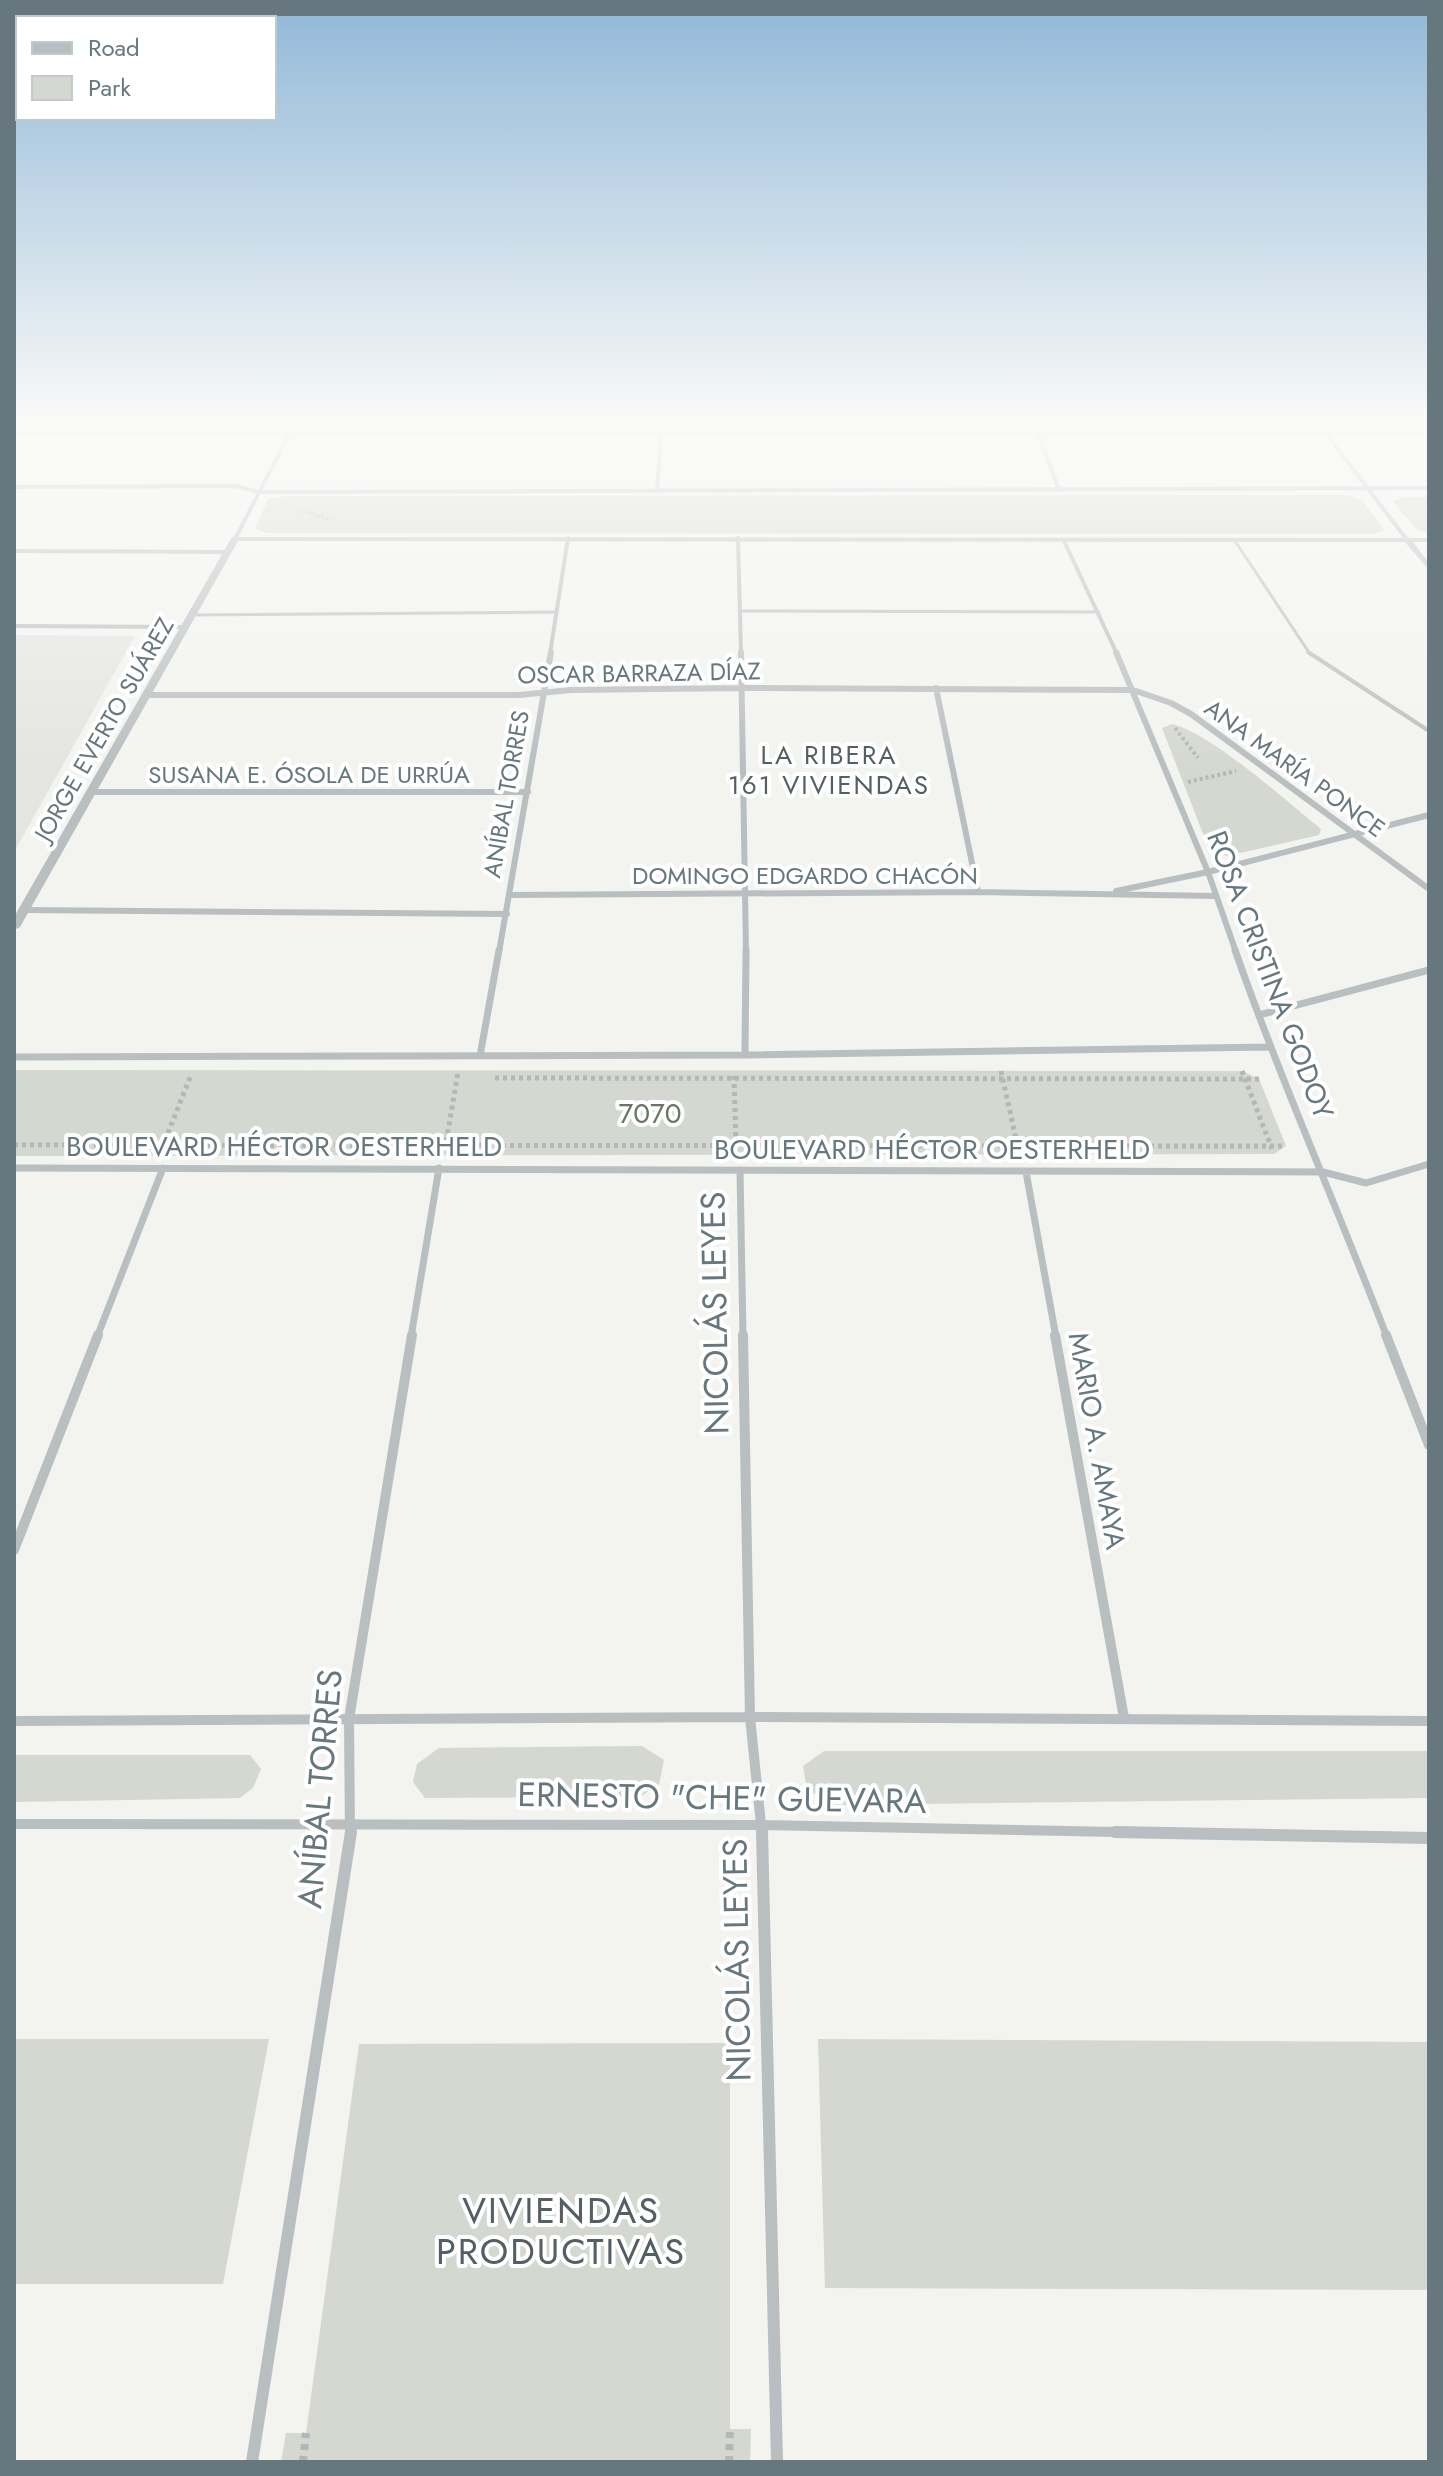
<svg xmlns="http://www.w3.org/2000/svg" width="1443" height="2476" font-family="Jost,sans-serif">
  <rect width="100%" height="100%" fill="#f3f3f0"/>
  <path fill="#e4e4e3" d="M14,635L135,636L14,852Z"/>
  <path fill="#d4d8d0" d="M1347,495L1362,500L1384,530L1374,534L267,533L255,529L268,499L287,496Z
    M1404,497H1429V533L1416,529L1393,501Z
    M1172,724C1211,733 1286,801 1321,829L1319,835L1227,856L1209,849L1162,728Z
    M14,1070L1242,1071L1259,1079L1286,1146L1274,1154L14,1156Z
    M642,1746L664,1760L659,1785L639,1797L425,1798L413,1782L417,1764L439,1748Z
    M824,1751H1429V1798L832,1805L807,1789L803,1766Z
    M14,1755H250L261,1769L253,1788L240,1798L14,1802Z
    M14,2039H269L223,2284H14Z
    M818,2039L1429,2042V2290L825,2288Z
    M730,2043V2429H751L750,2462H281L286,2433H306L359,2044Z"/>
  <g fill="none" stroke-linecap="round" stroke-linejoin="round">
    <path stroke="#b3b7b8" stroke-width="3" stroke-dasharray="2 2" stroke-linecap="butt" d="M303,511L331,520"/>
    <path stroke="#b3b7b8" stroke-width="4" stroke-dasharray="3 3" stroke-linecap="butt" d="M1175,728L1198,758
      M1188,782L1236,771"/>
    <path stroke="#b3b7b8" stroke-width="5" stroke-dasharray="4 4" stroke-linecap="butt" d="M1001,1071L1018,1148
      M1242,1071L1272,1149
      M734,1076L736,1146
      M495,1078L1259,1079
      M14,1145L1286,1146
      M162,1148L191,1075
      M445,1149L458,1072"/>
    <path stroke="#b3b7b8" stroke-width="8" stroke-dasharray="6 6" stroke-linecap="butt" d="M303,2462L306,2433
      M729,2462L730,2430"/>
    <path stroke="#b9bec0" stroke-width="3" d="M1235,541L1310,654
      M740,611L1099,612
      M192,615L557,612"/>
    <path stroke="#b9bec0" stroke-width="4" d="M1308,652L1429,731"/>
    <path stroke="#b9bec0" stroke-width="4" d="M1034,423L1059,490
      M1318,423L1407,540
      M14,433H1429
      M14,487L236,486L259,492L1429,488
      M657,491L662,423
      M738,538L741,654
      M235,539L295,423
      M1064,541L1117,654
      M14,551L227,552
      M14,626L185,627
      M550,654L568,538"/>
    <path stroke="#b9bec0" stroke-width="6" d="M741,652L746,952
      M1116,652L1208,872L1236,952
      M936,688L978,892
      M146,695H519L571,690L741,688L1133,690L1171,703L1191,714L1429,889
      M91,792H528
      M1116,891L1208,872L1429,815
      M511,895L978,892L1216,896
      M24,910L507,914
      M499,952L551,652"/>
    <path stroke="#b9bec0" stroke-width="7" d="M1235,950C1281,1081 1337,1207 1387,1337
      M1259,1015L1429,970
      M745,1055L746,950
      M480,1056L499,950
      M14,1057L745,1055L1269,1047
      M14,1168L1323,1172L1366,1183L1429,1164
      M740,1170L743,1337
      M1026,1172L1056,1337
      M97,1337L163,1168
      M411,1337L439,1168"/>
    <path stroke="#b9bec0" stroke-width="10" d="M743,1335L750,1717L762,1834
      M1055,1335L1124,1718
      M1386,1335L1429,1445
      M14,1550L98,1335
      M14,1721L750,1717L1429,1721
      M14,1824L762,1825L1217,1834
      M350,1834L349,1719L412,1335"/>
    <path stroke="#b9bec0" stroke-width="12" d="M762,1832L777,2462
      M1115,1832L1429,1838
      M252,2462L351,1832"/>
    <path fill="#b9bec0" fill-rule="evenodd" d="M232,537L1429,538V542H1413L1429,563V570L1405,542L238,541L20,927L14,930V917Z"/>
  </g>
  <linearGradient id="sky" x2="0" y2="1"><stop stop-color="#91b8d8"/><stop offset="0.55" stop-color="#fafaf8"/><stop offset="1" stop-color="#fafaf8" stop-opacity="0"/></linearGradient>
  <rect width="1443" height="770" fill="url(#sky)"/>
  <g text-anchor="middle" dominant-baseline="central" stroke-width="8" stroke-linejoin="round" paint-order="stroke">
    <g font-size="24" fill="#66777d" stroke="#fff">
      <text transform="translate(639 673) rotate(-1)">OSCAR BARRAZA DÍAZ</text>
      <text transform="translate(104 729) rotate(-60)">JORGE EVERTO SUÁREZ</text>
      <text transform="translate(1295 768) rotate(36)">ANA MARÍA PONCE</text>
      <text x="309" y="774">SUSANA E. ÓSOLA DE URRÚA</text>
      <text transform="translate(506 794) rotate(-80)">ANÍBAL TORRES</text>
      <text x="805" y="875">DOMINGO EDGARDO CHACÓN</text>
    </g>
    <g font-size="26" letter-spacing="2" fill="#535f63" stroke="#fff">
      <text x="829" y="755">LA RIBERA<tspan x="829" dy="30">161 VIVIENDAS</tspan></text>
    </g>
    <g font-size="28" fill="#66777d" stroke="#fff">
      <text transform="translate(1270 975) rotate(69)">ROSA CRISTINA GODOY</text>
      <text x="284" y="1146">BOULEVARD HÉCTOR OESTERHELD</text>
      <text x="932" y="1149">BOULEVARD HÉCTOR OESTERHELD</text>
      <text transform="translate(1097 1441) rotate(80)">MARIO A. AMAYA</text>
    </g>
    <g font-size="28" fill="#6b7564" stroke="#fff">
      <text x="650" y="1113">7070</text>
    </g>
    <g font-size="34" fill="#66777d" stroke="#fff">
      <text transform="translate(715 1313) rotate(-91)">NICOLÁS LEYES</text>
      <text transform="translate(320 1789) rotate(-85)">ANÍBAL TORRES</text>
      <text transform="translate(722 1798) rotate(1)">ERNESTO "CHE" GUEVARA</text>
      <text transform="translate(737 1960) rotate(-91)">NICOLÁS LEYES</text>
    </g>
    <g font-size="36" letter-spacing="2" fill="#535f63" stroke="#fff">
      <text x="561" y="2210">VIVIENDAS<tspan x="561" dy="41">PRODUCTIVAS</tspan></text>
    </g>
  </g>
  <rect width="1443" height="2476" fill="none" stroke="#66777d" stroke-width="32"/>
  <rect x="16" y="16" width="260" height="104" fill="#ffffff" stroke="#c2c9cb" stroke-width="2"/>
  <rect x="32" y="42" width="40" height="12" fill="#b9bec0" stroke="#c2c9cb" stroke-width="2"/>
  <text x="88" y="56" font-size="24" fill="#66777d">Road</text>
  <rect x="32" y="76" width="40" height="24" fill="#d4d8d0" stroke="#c2c9cb" stroke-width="2"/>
  <text x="88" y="96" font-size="24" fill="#66777d">Park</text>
</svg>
